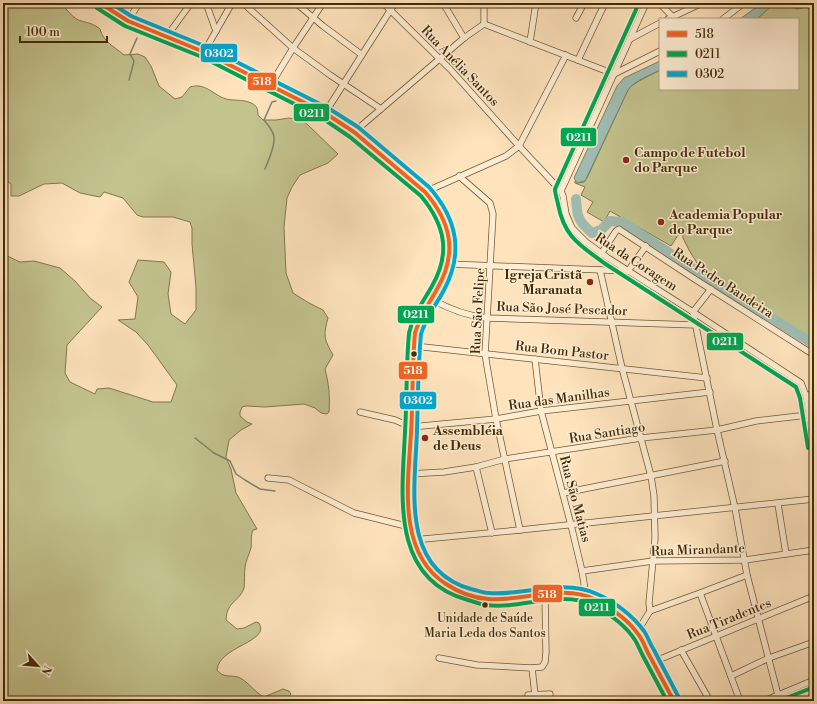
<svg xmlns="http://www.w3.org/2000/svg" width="817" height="704" viewBox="0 0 817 704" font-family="'Libre Bodoni',serif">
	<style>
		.green { fill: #c3c38e; stroke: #82784b }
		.water { fill: #a0beb5; stroke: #7a8470 }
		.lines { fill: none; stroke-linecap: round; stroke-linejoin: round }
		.stream { stroke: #7a8470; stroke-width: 1.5 }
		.river { stroke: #a0beb5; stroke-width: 10 }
		.minor-casing { stroke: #715a35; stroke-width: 7 }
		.secondary-casing { stroke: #422c08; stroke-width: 8 }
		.minor { stroke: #feedd3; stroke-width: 5.5 }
		.secondary { stroke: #feedd3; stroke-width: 7 }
		.bus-1-casing { stroke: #feedd3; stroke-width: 7 }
		.bus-2-casing { stroke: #feedd3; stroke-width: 7 }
		.bus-3-casing { stroke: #feedd3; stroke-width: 7 }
		.bus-1 { stroke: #f26522; stroke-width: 4 }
		.bus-2 { stroke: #00a651; stroke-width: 4 }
		.bus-3 { stroke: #00a9ce; stroke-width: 4 }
		.poi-dot { fill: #8f2418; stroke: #feedd3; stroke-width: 1.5 }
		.bus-dot { fill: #422c08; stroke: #feedd3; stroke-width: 1.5 }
		.labels { text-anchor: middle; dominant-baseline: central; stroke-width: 3; stroke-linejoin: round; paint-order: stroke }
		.bus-label { font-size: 12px; fill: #422c08; stroke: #feedd3 }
		.street-label { font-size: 13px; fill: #422c08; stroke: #feedd3 }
		.poi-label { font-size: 13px; font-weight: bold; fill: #422c08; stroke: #feedd3; text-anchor: start }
		.line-badge { stroke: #feedd3; stroke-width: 1.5 }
		.badge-label { font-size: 11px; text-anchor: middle; font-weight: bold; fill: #fff }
	</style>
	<rect width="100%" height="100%" fill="#fee3bc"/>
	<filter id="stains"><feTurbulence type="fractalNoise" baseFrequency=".005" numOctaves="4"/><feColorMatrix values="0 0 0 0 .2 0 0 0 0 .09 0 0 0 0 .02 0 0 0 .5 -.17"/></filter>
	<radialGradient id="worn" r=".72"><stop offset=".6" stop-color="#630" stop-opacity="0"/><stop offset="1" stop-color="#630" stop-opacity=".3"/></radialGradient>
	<g class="green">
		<path d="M3 3H62C66 10 74 19 81 21 89 23 94 24 100 29 103 42 115 47 124 55L138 54 145 57 151 66 159 86 175 99 182 97 190 87C205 82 213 95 226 99 234 101 243 99 251 103 257 105 258 110 258 115L263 120H276L289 118 301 120 307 124 338 154 328 163 300 175 292 187 287 198 284 227 286 273 293 293 309 303 323 310 328 318C323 336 324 339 333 355L325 369C329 384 330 397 329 412L327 414 321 413 315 408 304 404 265 407 246 406 242 407 240 412V416L247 422 252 424 241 430 229 440 226 457 231 469 236 493 257 529 253 530C250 537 252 542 251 548 249 555 246 560 245 567 244 574 245 581 244 588 240 601 226 602 226 620L237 629 244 628 256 622 259 623C271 642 219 646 217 670 223 678 230 675 238 677 248 681 254 692 264 697L283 689 289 691 291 694 288 698 285 700 280 699 277 701H3V254L20 262 34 261 60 268 75 281 90 298 102 307 67 345 65 373 70 382 95 394 97 389 109 388 153 402H171L177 385 148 345 136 332 118 320 135 319 138 297 129 282 138 260 164 262 171 272 168 294 171 314 185 324 196 310V287L192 244V228L190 222 173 217H143L137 215 123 198 104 192 100 197 80 193 62 183 44 184 19 196H11V184L3 178Z"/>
		<polygon points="779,4 788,5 797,9 814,4 814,349 729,296 708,281 689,250 683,238 682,229 671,246 610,211 604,222 587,212 593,202 581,195 585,187 575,183 575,181 577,183 584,182 587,178 628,90 630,87 639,81 660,70 660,89 798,89 798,19 757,19 770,7"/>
	</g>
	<g class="water">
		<polygon points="762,3 814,3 814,4 797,9 788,5 779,4 770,7 757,19 740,19"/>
		<path d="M660 61V70C650 75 634 81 628 90L585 181 577 183 574 178 617 86 624 78Z"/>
	</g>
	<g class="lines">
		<g class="stream">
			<polyline points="129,80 134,61 130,54 137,38"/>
			<path d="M265 169C268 162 275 144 274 137 273 130 268 125 264 120L272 102 276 101"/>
			<polyline points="195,438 214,453 230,461 236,474 245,480 260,489 275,491"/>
		</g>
		<path class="river" d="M576 199C577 217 578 221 592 233L601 230 610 221 622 222 738 298 814 344"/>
		<defs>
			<g id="minor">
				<polyline points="206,3 216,31"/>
				<polyline points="243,3 293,48 330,75 381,109"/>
				<polyline points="296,3 323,26 362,55"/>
				<polyline points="383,3 450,69 519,146 561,191 563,196 566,214 572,228 586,242 608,258 693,312 801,383 806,396 814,447"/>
				<polyline points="443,3 464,38"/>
				<polyline points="659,3 674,18"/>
				<polyline points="576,18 584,3"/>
				<polyline points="668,19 702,3"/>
				<polyline points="723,19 744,3"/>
				<polyline points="128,21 139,3"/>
				<polyline points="484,24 614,74"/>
				<polyline points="484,24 484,3"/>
				<polyline points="167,36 191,3"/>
				<polyline points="630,39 660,23"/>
				<polyline points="530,42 536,3"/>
				<polyline points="204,52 232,3"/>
				<polyline points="578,60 605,3"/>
				<polyline points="614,74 660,51"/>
				<polyline points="270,86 293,48 323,3"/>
				<polyline points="325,113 395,3"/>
				<polyline points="354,132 464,38 484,24"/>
				<polyline points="459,176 490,203 493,214 485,354 496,419 520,530"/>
				<polyline points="561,191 646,3"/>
				<polyline points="425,192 506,156 519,146 566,55"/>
				<polyline points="601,254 616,231 619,229 620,230 690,276 814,355"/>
				<polyline points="448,264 628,271"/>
				<polyline points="600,270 622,368 651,476 654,496 655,538 649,603 650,611"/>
				<polyline points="628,271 646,246"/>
				<path d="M431 299C449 309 467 316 487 318L696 325"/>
				<polyline points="693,312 717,430 735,508 747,575 778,695"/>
				<polyline points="693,312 711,289"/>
				<polyline points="414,346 707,378"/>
				<polyline points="535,359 541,411 571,525 582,571 586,596"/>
				<polyline points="806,396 814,393"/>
				<polyline points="360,412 395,420 411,427 496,419 541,411 710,392"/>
				<polyline points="476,467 492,533"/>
				<polyline points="409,474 444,472 476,467 505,459 641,438 717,430 756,421 808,415"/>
				<polyline points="268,478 289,480 354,513 410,527"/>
				<polyline points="563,493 725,461"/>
				<polyline points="778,504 786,554"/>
				<polyline points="413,540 520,530 814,499"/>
				<polyline points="582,571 653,561 745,560 814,550"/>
				<polyline points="700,593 740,701"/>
				<polyline points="638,634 642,624 650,611 700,593 747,575"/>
				<polyline points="681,650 710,701"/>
				<polyline points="439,658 477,665 532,668 542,667 545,662 546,653 545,595"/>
				<polyline points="653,662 814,596"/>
				<polyline points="532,668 535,695"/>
				<polyline points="731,676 769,658 814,642"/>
				<polyline points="528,695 550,694"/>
				<polyline points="764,701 814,680"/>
				<polyline points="812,701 813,680"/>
			</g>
			<path id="secondary" d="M100 3 128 21 204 52 325 113 354 132 425 192C450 218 458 251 440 284 436 293 429 301 424 310 420 317 417 325 415 333 412 366 412 399 411 432 407 501 394 586 486 599 521 604 560 584 594 599 608 606 629 622 639 635 643 641 646 649 650 656 658 671 666 686 674 701"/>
		</defs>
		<use href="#minor" class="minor-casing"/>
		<use href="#secondary" class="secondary-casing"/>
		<use href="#minor" class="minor"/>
		<use href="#secondary" class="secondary"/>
		<defs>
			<path id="bus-1" d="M100 3 128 21 204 52 325 113 354 132 425 192C451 222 458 253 437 289 429 304 420 316 415 333 412 366 413 400 411 433 408 483 397 553 446 584 458 592 474 598 488 599 523 602 563 583 596 600 611 608 628 620 638 634 643 640 645 647 648 653 657 669 665 685 674 701"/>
			<g id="bus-2">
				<path d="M639 3 555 189C555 194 557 199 558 204 564 237 580 245 604 263L796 387 800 398 808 448"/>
				<path d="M97 8 125 26 202 57 322 118 350 137 421 196C445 225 451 253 432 286 423 302 413 315 409 333 406 366 407 399 405 432 402 495 390 579 468 600 474 602 480 604 486 605 521 610 560 589 593 605 608 613 626 626 635 640 638 645 640 650 643 656 651 671 659 686 667 701"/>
				<polyline points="779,701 814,687"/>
			</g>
			<path id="bus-3" d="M111 3 131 16 207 47 328 108 358 127 429 187C457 219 464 252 444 290 436 305 426 317 421 334 418 366 418 399 417 431 415 488 400 569 471 589 477 590 483 593 489 593 525 596 562 578 597 594 614 601 633 616 644 631 648 637 650 644 654 650 662 666 671 682 679 698"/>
		</defs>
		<use href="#bus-1" class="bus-1-casing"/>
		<use href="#bus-2" class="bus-2-casing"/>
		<use href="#bus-3" class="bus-3-casing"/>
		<use href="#bus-1" class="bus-1"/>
		<use href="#bus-2" class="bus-2"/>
		<use href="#bus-3" class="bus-3"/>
	</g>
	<g class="poi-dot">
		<circle cx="626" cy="160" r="4"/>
		<circle cx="661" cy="222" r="4"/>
		<circle cx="590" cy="282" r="4"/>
		<circle cx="425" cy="438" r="4"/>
	</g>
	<g class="bus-dot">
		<circle cx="414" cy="354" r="3.5"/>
		<circle cx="485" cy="605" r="3.5"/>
	</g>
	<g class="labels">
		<g class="bus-label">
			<text x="485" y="618">Unidade de Saúde<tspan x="485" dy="15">Maria Leda dos Santos</tspan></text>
		</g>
		<g class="street-label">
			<text transform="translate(460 66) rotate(46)">Rua Anélia Santos</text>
			<text transform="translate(636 262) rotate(33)">Rua da Coragem</text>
			<text transform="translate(723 283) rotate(33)">Rua Pedro Bandeira</text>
			<text transform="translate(562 309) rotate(2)">Rua São José Pescador</text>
			<text transform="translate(478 311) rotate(-87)">Rua São Felipe</text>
			<text transform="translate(562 351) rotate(6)">Rua Bom Pastor</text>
			<text transform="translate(559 399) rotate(-8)">Rua das Manilhas</text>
			<text transform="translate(607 433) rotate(-9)">Rua Santiago</text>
			<text transform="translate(575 499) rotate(75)">Rua São Matias</text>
			<text transform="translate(698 550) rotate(-2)">Rua Mirandante</text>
			<text transform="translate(729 619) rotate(-22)">Rua Tiradentes</text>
		</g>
		<g class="poi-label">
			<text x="634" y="153">Campo de Futebol<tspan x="634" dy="15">do Parque</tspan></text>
			<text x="669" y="215">Academia Popular<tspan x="669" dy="15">do Parque</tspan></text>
			<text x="582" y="275" text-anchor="end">Igreja Cristã<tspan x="582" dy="15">Maranata</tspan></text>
			<text x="433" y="431">Assembléia<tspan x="433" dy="15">de Deus</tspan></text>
		</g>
	</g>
	<g class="line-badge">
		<rect x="200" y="43" width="38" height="20" rx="4" fill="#00a9ce"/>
		<rect x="247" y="72" width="30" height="19" rx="4" fill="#f26522"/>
		<rect x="293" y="103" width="37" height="19" rx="4" fill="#00a651"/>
		<rect x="560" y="127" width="37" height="20" rx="4" fill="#00a651"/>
		<rect x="397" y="305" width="38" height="19" rx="4" fill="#00a651"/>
		<rect x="706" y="332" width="38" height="19" rx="4" fill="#00a651"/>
		<rect x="398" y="361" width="30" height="19" rx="4" fill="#f26522"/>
		<rect x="399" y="391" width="38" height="19" rx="4" fill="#00a9ce"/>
		<rect x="532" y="584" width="31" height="19" rx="4" fill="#f26522"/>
		<rect x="578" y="598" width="38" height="19" rx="4" fill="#00a651"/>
	</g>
	<g class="badge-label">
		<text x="219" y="57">0302</text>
		<text x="262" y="85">518</text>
		<text x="312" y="117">0211</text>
		<text x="579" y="141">0211</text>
		<text x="416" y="318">0211</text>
		<text x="725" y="345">0211</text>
		<text x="413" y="374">518</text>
		<text x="418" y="404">0302</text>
		<text x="547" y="598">518</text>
		<text x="597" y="611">0211</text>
	</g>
	<rect width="817" height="704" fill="none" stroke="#fee3bc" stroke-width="16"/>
	<rect x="4" y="4" width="809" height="696" fill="none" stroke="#422c08" stroke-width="2"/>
	<rect x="8" y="8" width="801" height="688" fill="none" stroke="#422c08"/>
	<rect x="659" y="18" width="140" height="72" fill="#feedd3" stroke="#b3a082"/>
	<rect x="667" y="31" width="20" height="6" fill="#f26522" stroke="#b3a082"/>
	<text x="695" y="38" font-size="12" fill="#422c08">518</text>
	<rect x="667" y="51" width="20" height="6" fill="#00a651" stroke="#b3a082"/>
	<text x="695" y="58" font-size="12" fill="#422c08">0211</text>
	<rect x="667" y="71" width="20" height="6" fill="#00a9ce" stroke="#b3a082"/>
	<text x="695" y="78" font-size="12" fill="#422c08">0302</text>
	<g transform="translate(38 666) rotate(117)" stroke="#feedd3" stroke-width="3" paint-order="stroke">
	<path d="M0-3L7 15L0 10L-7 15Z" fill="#422c08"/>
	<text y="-6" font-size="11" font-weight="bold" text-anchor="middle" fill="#422c08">N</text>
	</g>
	<path d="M20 36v6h87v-6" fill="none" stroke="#422c08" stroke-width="2"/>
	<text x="26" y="36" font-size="12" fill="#422c08" stroke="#feedd3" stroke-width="3" paint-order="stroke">100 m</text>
	<rect width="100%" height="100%" filter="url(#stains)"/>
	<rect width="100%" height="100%" fill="url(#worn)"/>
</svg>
